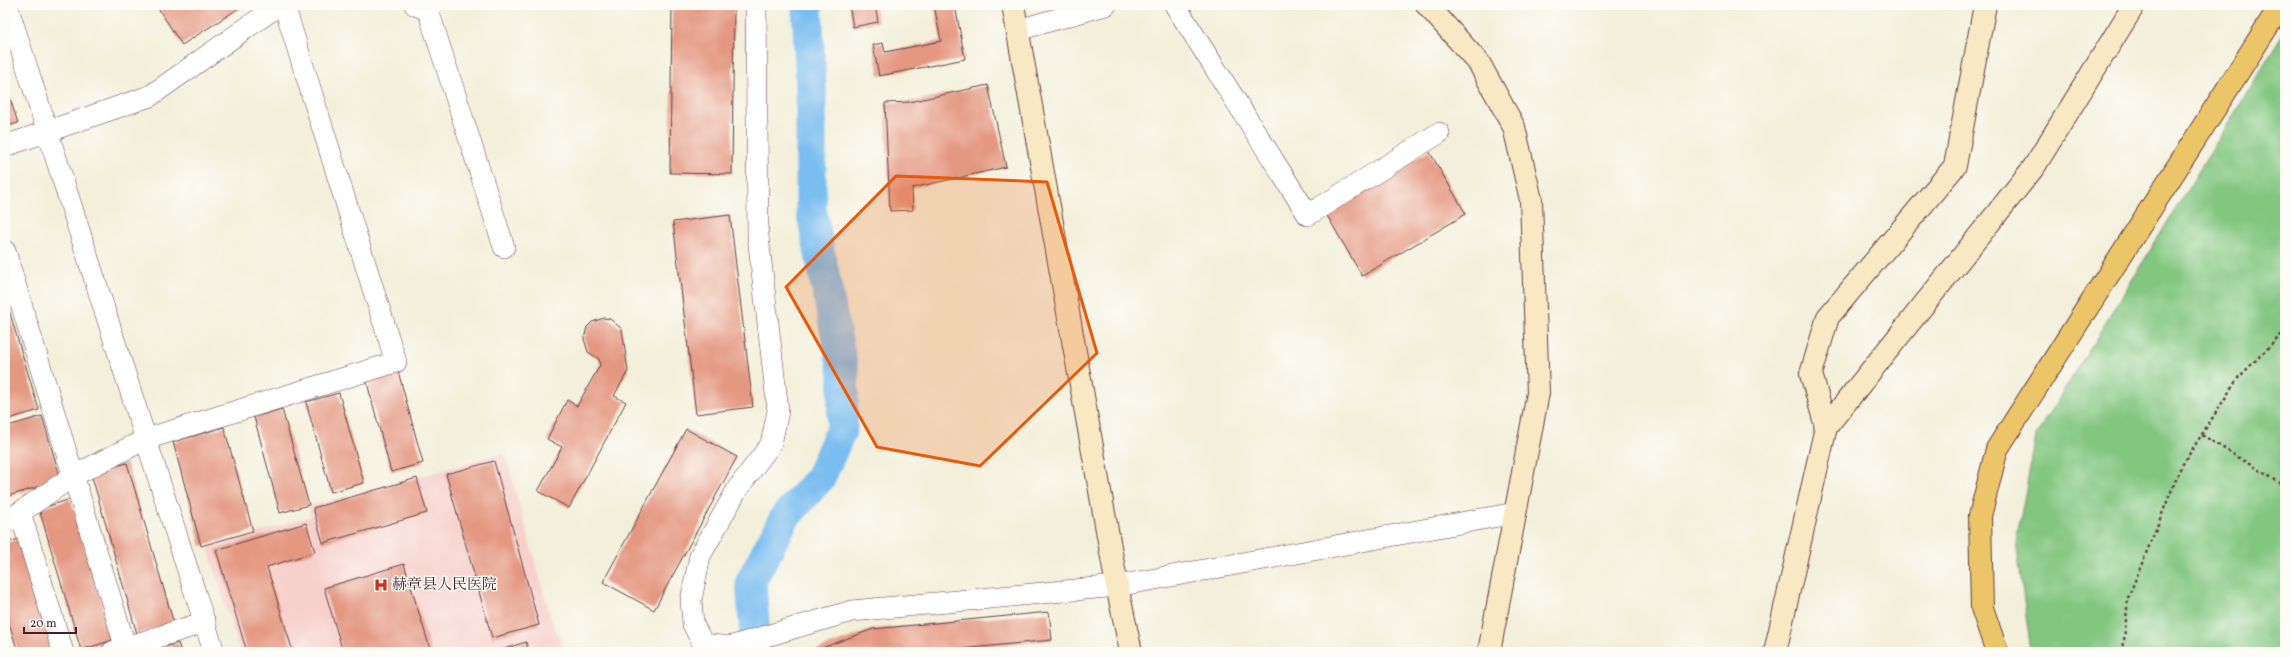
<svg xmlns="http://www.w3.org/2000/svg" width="2290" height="657" viewBox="0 0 2290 657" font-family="Vollkorn,'Noto Serif SC',serif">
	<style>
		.built { fill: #f7d0cc }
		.green { fill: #82c680; stroke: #667256 }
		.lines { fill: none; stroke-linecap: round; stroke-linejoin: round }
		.river { stroke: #7abdf0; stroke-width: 31 }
		.building { fill: #e49781 }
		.street-casing { stroke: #633e45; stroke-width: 22 }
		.secondary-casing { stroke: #633e45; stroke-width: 24 }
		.primary-casing { stroke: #633e45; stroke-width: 24 }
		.path { stroke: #633e45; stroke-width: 2.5; stroke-dasharray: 3 3; stroke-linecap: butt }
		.street { stroke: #fff; stroke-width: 21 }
		.secondary { stroke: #f8e8c3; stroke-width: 22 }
		.primary { stroke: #edc569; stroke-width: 22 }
		.marked { fill: #e8590c; fill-opacity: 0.2; stroke: #e8590c; stroke-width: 3; stroke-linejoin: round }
		.labels { text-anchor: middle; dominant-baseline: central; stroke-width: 3; stroke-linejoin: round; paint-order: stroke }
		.poi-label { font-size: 15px; fill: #4a1f2b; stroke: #fdfcf7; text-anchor: start }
	</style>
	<rect width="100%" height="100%" fill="#fdfcf7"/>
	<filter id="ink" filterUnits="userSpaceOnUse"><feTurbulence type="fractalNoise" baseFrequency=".025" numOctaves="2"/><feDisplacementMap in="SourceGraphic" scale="8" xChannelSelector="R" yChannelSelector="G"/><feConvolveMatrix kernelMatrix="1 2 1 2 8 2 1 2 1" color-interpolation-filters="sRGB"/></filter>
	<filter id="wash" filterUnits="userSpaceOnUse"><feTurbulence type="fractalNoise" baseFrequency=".012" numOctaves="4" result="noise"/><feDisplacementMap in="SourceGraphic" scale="16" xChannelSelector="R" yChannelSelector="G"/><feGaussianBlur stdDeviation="0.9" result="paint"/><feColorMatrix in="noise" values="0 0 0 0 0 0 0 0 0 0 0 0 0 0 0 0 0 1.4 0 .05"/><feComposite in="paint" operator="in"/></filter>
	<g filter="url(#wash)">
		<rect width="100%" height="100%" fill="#f3efda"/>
		<polygon class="built" points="505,453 552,622 566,652 240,652 208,548 311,516 308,507"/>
		<polygon class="green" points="2285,31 2285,652 2031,652 2016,542 2036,436"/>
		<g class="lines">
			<polyline class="river" points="756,652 751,581 785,517 820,478 842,428 844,374 811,209 811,86 807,5"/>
		</g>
		<g id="blocks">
			<g class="building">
				<polygon points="156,5 244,5 182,45"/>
				<polygon points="672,5 734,5 732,174 670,173"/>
				<polygon points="849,5 875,5 878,22 853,27"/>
				<polygon points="934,5 955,5 965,59 879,76 873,45 883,43 885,52 941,41"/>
				<polygon points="5,83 18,123 5,127"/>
				<polygon points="988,85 1006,167 912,188 913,210 890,211 885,103 909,102"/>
				<polygon points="1429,151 1466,214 1362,276 1325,212"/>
				<polygon points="730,215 753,407 696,414 673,222"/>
				<polygon points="5,297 39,410 9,419 5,405"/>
				<polygon points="604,318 610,319 622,329 628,371 614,396 626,402 569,508 538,491 562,447 547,439 567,400 577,406 600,365 599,359 588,352 584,339 587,327 592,322"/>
				<polygon points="398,371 423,463 391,472 366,379"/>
				<polygon points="339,393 364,483 331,492 306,402"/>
				<polygon points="282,409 309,505 280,513 254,417"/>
				<polygon points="42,416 61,480 5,497 5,427"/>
				<polygon points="224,427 253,531 201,546 173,442"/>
				<polygon points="686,429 737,457 654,610 603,582"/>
				<polygon points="494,461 539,625 492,638 446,474"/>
				<polygon points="127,463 174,624 137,634 91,473"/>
				<polygon points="417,478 427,513 323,543 313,508"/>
				<polygon points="71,499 113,640 81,650 39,509"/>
				<polygon points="306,523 315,552 267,567 293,652 247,652 216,550"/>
				<polygon points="19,539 53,652 18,652 5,610 5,543"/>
				<polygon points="404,564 431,652 343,652 324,588"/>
				<polygon points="1049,612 1052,640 930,652 811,652 873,629"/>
				<polygon points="526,642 529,652 494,652"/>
				<polygon points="178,643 181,652 149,652"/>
			</g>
		</g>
	</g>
	<g filter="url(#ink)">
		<use href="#blocks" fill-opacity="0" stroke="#633e45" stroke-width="1"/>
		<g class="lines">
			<defs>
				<g id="street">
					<polyline points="7,5 214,652"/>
					<polyline points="415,5 428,10 504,247"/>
					<polyline points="756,5 758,236 778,411 771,444 738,488 700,556 691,600 693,624 703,644 729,647 852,611 1117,586 1515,513"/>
					<polyline points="1175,5 1308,215 1439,133"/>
					<polyline points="1018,30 1106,5"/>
					<polyline points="5,146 150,96 279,5"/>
					<polyline points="5,251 127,652"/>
					<polyline points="20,512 63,652"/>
					<polyline points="5,523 73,476 146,439 396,362 284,5"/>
					<polyline points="112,652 205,622"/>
				</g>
				<g id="secondary">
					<polyline points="1013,5 1117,586 1131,652"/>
					<polyline points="1427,5 1479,63 1514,127 1531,200 1538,393 1489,652"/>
					<polyline points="1826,427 1811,374 1828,317 1955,166 1985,5"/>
					<polyline points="1775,652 1826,427 2034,167 2134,5"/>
				</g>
				<polyline id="primary" points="1997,652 1982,608 1980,516 1997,449 2281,5"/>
			</defs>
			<use href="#street" class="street-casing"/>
			<use href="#secondary" class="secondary-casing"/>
			<use href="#primary" class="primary-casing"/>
			<g class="path">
				<polyline points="2202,435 2285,486"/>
				<polyline points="2123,652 2128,598 2181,467 2238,378 2285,331"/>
			</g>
			<use href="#street" class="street"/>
			<use href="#secondary" class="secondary"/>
			<use href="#primary" class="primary"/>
		</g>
	</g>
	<path class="marked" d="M896 176 1047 182 1097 353 980 466 877 447 786 287Z"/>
	<defs>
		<symbol id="hospital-bare" viewBox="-9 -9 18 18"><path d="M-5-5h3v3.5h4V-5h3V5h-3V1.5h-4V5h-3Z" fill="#c8321e" stroke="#fdfcf7" stroke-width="2.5" paint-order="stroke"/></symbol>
	</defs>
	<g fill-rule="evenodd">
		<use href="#hospital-bare" x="371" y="575" width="20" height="20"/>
	</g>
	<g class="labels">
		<g class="poi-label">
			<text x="392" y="585">赫章县人民医院</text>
		</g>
	</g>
	<rect width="2290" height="657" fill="none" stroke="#fdfcf7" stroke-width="20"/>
	<path d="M24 627v6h52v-6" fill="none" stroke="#4a1f2b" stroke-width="2"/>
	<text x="30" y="627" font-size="12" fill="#4a1f2b" stroke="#fdfcf7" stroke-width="3" paint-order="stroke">20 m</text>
</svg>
